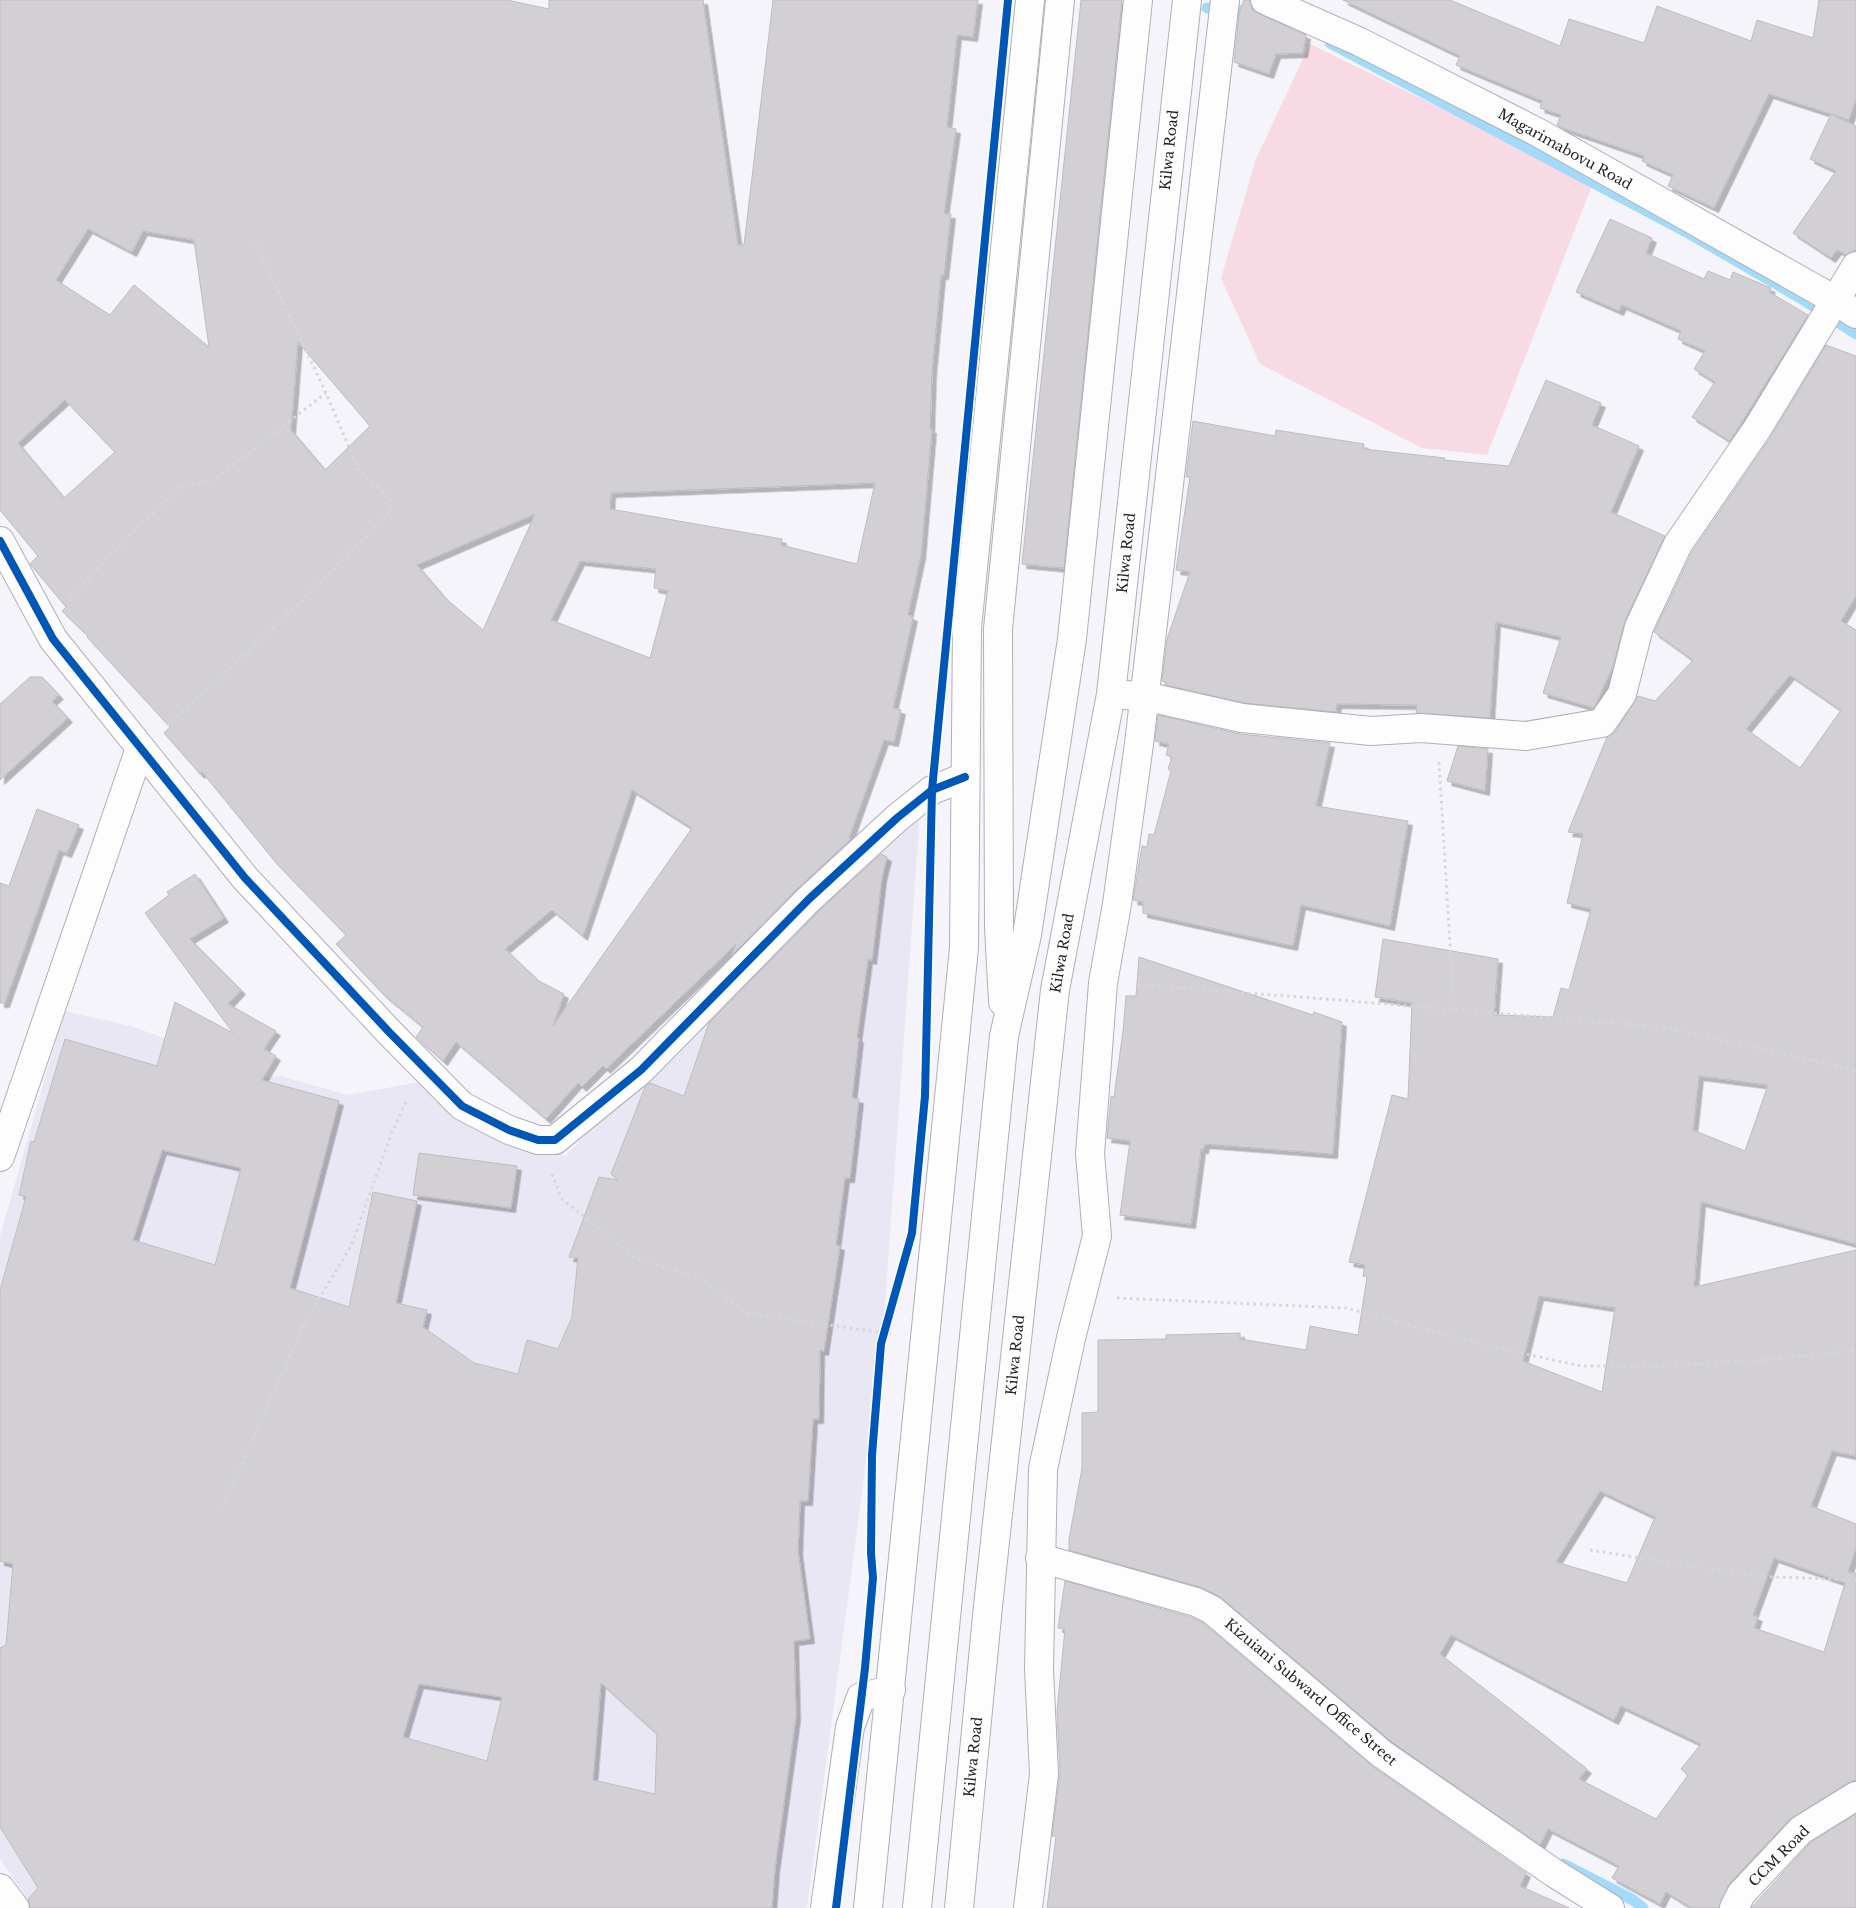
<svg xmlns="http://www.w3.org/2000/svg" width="1856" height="1908" viewBox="0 0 1856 1908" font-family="'Libre Baskerville',serif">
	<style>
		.built { fill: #eae7f4 }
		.green { fill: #f7dae3 }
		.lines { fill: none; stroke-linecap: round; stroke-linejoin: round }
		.stream { stroke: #a1dbf9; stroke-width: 11 }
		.building { fill: #d3d0d5; stroke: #bfbcc0; fill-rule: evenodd; filter: url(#shadow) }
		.minor-casing { stroke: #b0afb4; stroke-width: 30 }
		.highway-casing { stroke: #b0afb4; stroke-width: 30 }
		.path { stroke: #d6d6d8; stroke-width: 3; stroke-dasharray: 2.5 4; stroke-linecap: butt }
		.minor { stroke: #fefdfe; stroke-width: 28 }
		.highway { stroke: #fefdfe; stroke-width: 28 }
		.cycleway-casing { stroke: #fff; stroke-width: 11 }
		.cycleway { stroke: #0057b8; stroke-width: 8 }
		.labels { text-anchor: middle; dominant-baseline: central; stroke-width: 4; stroke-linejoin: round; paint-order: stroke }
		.street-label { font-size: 14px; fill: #232226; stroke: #fff }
	</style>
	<defs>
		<filter id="shadow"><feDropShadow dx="4.5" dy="4.5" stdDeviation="0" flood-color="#0004"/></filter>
	</defs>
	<rect width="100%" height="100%" fill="#f5f4fa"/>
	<polygon class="built" points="922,785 883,1334 807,1908 34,1908 0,1859 0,1236 64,1011 131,1026 188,1047 253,1080 281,1076 347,1095 431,1080 566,1156 812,883"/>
	<polygon class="green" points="1310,44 1593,183 1487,455 1422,448 1260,364 1221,278 1256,159"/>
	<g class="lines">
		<g class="stream">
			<polyline points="1207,8 1257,12 1286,23"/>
			<polyline points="1330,43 1690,234 1802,299 1856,334"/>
			<polyline points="1370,1727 1417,1763"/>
			<polyline points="1488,1811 1520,1834"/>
			<polyline points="1563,1864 1633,1900 1643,1908"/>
		</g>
	</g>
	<g class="building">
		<path d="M0 0H507L549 9V0H703L738 245H744L773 0H978L973 37 957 35 947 127 956 129 944 214H951L944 275H941L932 371 930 429H932L921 555 908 615 913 617 893 708 901 710 894 742 884 740 849 838 851 839 798 888 732 955 736 944 606 1069 603 1066 582 1087 578 1083 546 1119 456 1042 443 1061 416 1037 423 1027 384 995 336 944 346 935 277 864 202 772 200 774 164 733 170 727 87 637 88 636 62 611 66 607 30 564 38 556 0 510ZM88 229 132 252 143 231 194 240 209 347 134 285 110 315 56 280ZM298 342 370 426 325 470 291 430ZM65 400 115 452 64 498 18 443ZM875 483 857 564 781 545 782 539 610 509 611 493ZM535 514 483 630 445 598 417 565ZM580 561 656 569 654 588 668 591 650 658 551 620ZM632 790 692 828 553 1026 564 994 539 981 505 949 552 910 583 936Z"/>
		<polygon points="1081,0 1122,0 1064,568 1022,564"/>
		<polygon points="1244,0 1250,0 1252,9 1259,14 1306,35 1303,53 1276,54 1269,74 1234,62 1239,14"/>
		<polygon points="1343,0 1450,0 1560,46 1569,19 1644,43 1657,6 1751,41 1757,20 1813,38 1819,0 1856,0 1856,99 1849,120 1769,94 1714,208 1668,186 1673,175 1642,161 1644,156 1560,127 1557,125 1561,115 1540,108 1542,101 1456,65 1460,56"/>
		<polygon points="1831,114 1856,126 1856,250 1846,255 1837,250 1831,258 1793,233 1836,171 1810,159"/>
		<polygon points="1610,219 1652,238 1646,253 1704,279 1708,271 1730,280 1733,272 1771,288 1769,292 1808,315 1730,441 1692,417 1715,382 1694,369 1705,351 1678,339 1681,331 1622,305 1619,311 1576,292"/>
		<path d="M1826 345 1856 356V596L1841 621 1856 630V1244L1701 1202 1694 1287 1856 1250V1456L1832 1451 1811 1506 1856 1524V1548L1848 1572 1856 1573V1780L1848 1783 1790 1819 1729 1884 1719 1908H1692L1666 1892 1660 1904 1612 1878 1619 1866 1548 1829 1540 1845 1392 1742 1219 1596 1200 1587 1069 1550V1539L1082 1468V1413L1098 1412V1340L1166 1339V1335L1240 1333V1339L1306 1350 1310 1326 1358 1335 1367 1277 1363 1276 1365 1265 1349 1262 1392 1095 1408 1099 1412 1003 1375 997 1383 939 1498 959 1494 1015 1553 1017 1561 988 1569 990 1591 909 1567 903 1583 834 1568 832 1607 737 1615 732 1638 696 1655 701 1693 660 1654 632 1692 552 1770 438ZM1790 675 1841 710 1800 768 1746 729ZM1699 1076 1768 1085 1745 1151 1693 1130ZM1539 1296 1615 1308 1602 1392 1523 1361ZM1600 1491 1655 1517 1627 1583 1556 1562ZM1774 1558 1845 1583 1824 1652 1754 1628 1758 1617 1753 1615ZM1451 1635 1614 1720 1621 1706 1701 1744 1681 1769 1688 1775 1656 1819 1579 1779 1587 1769 1440 1654Z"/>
		<polygon points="1546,380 1601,403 1592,425 1639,446 1611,512 1665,536 1625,621 1613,666 1594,708 1543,693 1561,637 1496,622 1490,718 1416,713 1417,705 1337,704 1336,712 1244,703 1165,685 1165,682 1162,681 1167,639 1190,572 1176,570 1190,477 1186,477 1193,421 1275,436 1276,430 1364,444 1363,449 1445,458 1444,460 1509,466"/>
		<polygon points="30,677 42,677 59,695 52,701 68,718 0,780 0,704"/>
		<polygon points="1158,715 1240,734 1330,743 1316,806 1408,821 1390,926 1301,905 1293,946 1143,913 1143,902 1133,900 1142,846 1147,847 1149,834 1154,835 1171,771 1168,769 1172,757 1166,755 1169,744 1155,741"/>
		<polygon points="1458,746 1488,749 1485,791 1447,781"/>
		<polygon points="37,809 79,825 67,853 59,850 5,1003 0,1003 0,883 9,886"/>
		<path d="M881 854 887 857 882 877 872 960 868 959 857 1038H859L852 1098 859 1099 850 1178H845L836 1245 840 1246 824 1351 820 1350 819 1419H813L808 1501H800L798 1551 810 1639 794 1641 796 1716 775 1868 772 1908H30L28 1899 38 1888 0 1827V1648L6 1645 13 1564 0 1561V1290L26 1197 19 1195 31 1141 34 1142 65 1039 157 1066 175 1002 233 1033 145 913 169 895 167 892 195 874 224 918 190 939 241 990 228 1004 276 1031 264 1049 276 1056 262 1080 339 1101 290 1288 349 1307 373 1192 417 1201 396 1303 427 1310 423 1327 474 1363 518 1374 527 1340 558 1349 572 1317 578 1258 569 1257 599 1177 618 1180 611 1174 645 1087 650 1083 684 1096 709 1023 820 910ZM162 1150 241 1168 215 1265 133 1240ZM601 1683 657 1734 655 1794 593 1780ZM419 1684 502 1697 487 1761 403 1737Z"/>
		<polygon points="1139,957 1313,1015 1314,1012 1342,1022 1333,1154 1205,1144 1204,1149 1201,1149 1191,1224 1120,1215 1130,1141 1107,1138 1111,1096 1114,1097 1123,1031 1126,996 1136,996"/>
		<polygon points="419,1153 517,1166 511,1208 413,1195"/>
		<polygon points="1065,1581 1190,1617 1203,1623 1372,1766 1526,1873 1520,1886 1569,1908 1047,1908 1056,1836 1052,1836 1060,1773 1057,1711 1065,1629 1058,1628"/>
		<polygon points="1856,1814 1856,1908 1751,1908 1811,1842"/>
	</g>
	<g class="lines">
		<defs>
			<g id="minor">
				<polyline points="1265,0 1360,42 1539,133 1835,300 1856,314"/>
				<polyline points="0,541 53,639 245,878 390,1033 462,1106 509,1130 538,1140 555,1140 641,1070 809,899 897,818 932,790 965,777"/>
				<polyline points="1125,695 1144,696 1242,718 1371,731 1421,728 1526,736 1602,723 1622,694 1639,627 1678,544 1757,429 1856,266"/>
				<polyline points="1003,1002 999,928 998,629 1060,0"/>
				<polyline points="0,1157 140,748"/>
				<polyline points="1040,1558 1196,1602 1212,1610 1382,1754 1554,1873 1610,1908"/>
				<polyline points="0,1888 15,1908"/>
				<polyline points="825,1908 850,1727 861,1697 891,1690"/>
				<polyline points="917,1908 1004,1036 1027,935 1072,639 1138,0"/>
				<polyline points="1028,1908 1044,1774 1039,1669 1043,1469 1071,1338 1097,1236 1090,1154 1103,983 1117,904 1139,744 1225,0"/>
				<polyline points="1734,1908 1741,1894 1801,1830 1856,1796"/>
			</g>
			<g id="highway">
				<polyline points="868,1908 964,948 967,628 1030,0"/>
				<polyline points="959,1908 988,1606 1055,990 1111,694 1187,0"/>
			</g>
		</defs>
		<use href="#minor" class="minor-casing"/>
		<use href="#highway" class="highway-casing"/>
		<g class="path">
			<polyline points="70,598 131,534 183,485 212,481 326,393"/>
			<path d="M167 725C245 657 318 586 390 511L392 504 389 497 359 471 326 393 255 243"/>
			<polyline points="1439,762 1454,1009"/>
			<polyline points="1138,985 1326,999 1662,1027 1856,1070"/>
			<polyline points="552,1174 562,1199 636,1258 704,1280 747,1313 891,1334"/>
			<polyline points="1117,1298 1346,1308 1493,1347 1581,1366 1652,1366 1765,1360 1856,1350"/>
			<polyline points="223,1506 305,1322 351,1246 392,1132 407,1100"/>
			<polyline points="1590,1550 1753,1576 1856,1580"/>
		</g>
		<use href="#minor" class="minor"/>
		<use href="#highway" class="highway"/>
		<defs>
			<g id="cycleway">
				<polyline points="0,541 53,639 245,878 390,1033 462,1106 509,1130 538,1140 555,1140 641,1070 809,899 897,818 932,790 965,777"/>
				<polyline points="836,1908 865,1668 873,1578 871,1553 872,1455 881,1344 912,1233 925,1096 932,790 1008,0"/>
			</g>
		</defs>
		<use href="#cycleway" class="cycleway-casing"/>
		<use href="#cycleway" class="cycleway"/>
	</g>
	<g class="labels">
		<g class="street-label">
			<text transform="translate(1565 149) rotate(29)">Magarimabovu Road</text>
			<text transform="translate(1169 150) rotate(-84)">Kilwa Road</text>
			<text transform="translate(1126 553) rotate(-84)">Kilwa Road</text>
			<text transform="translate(1062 953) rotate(-80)">Kilwa Road</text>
			<text transform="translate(1015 1355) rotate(-84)">Kilwa Road</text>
			<text transform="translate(1311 1692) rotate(40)">Kizuiani Subward Office Street</text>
			<text transform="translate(973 1757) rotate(-84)">Kilwa Road</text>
			<text transform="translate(1779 1856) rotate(-45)">CCM Road</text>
		</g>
	</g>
</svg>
